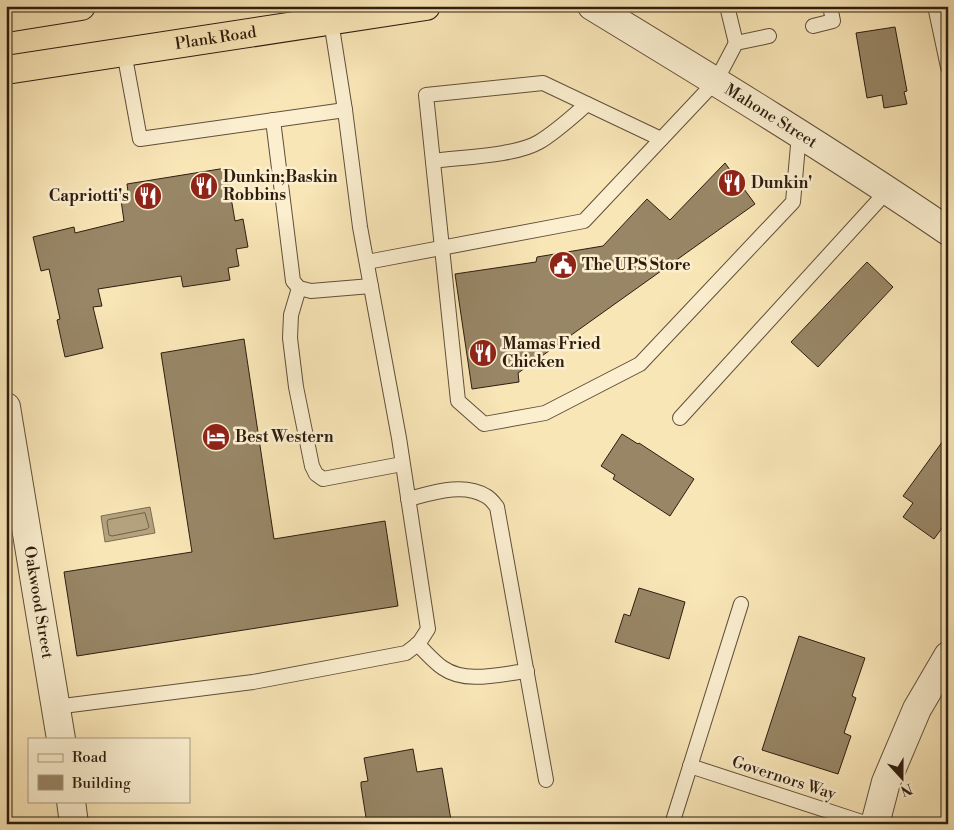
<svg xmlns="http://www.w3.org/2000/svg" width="954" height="830" viewBox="0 0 954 830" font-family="'Libre Bodoni',serif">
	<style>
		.water { fill: #b4a27e; stroke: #7e6d52 }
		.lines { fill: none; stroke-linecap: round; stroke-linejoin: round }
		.shore { stroke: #716046; stroke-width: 1 }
		.building { fill: #988666; stroke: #2e1d0f }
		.service-casing { stroke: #614f39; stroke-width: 16 }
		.minor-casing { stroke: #614f39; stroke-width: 30 }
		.trunk-casing { stroke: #2e1d0f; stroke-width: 30 }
		.service { stroke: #fbefd0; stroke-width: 14 }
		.minor { stroke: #fbefd0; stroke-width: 28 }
		.trunk { stroke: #f9e6b7; stroke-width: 28 }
		.labels { text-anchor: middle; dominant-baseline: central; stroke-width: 5; stroke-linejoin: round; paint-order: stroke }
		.street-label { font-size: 16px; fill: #2e1d0f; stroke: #fbefd0 }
		.poi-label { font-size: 16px; font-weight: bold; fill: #2e1d0f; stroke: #fbefd0; text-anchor: start }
	</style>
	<rect width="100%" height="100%" fill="#f9e6b7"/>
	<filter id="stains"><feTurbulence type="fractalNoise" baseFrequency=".004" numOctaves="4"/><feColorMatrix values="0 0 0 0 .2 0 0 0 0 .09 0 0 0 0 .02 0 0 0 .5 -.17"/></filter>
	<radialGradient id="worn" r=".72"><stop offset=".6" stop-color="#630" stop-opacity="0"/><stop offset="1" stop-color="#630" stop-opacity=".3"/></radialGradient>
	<polygon class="water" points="150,507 155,533 105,542 101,516"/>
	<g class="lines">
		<polygon class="shore" points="145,513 149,527 147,529 112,536 109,535 107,522 108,520"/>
	</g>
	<g class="building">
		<polygon points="895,27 907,91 904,92 907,104 884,108 882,95 867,98 856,33"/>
		<polygon points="725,163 755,204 518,373 519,382 472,389 455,274 536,262 537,257 603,246 647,199 670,220"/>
		<polygon points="226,168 235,221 243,219 248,247 236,249 239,266 228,268 230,280 183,287 181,276 98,289 102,306 93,307 103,348 65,357 57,320 60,319 49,269 41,271 33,237 74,227 75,233 124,221 120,193 128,192 127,184"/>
		<polygon points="867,262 893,287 818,367 791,342"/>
		<polygon points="244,339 274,539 385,521 398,606 77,656 64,572 192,552 161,353"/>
		<polygon points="622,434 638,444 639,443 694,479 670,516 613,479 615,475 601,466"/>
		<polygon points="948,434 948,520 934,539 903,517 913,503 903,496"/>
		<polygon points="639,588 685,602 669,659 615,642 624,614 630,616"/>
		<polygon points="799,636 865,658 852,696 856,698 844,733 851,736 838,774 762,750"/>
		<polygon points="413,749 417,772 442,768 451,820 432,824 367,824 361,786 361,782 368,781 364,758"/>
	</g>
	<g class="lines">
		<defs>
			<g id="service">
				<polyline points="727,6 736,43"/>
				<polyline points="935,6 948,67"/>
				<polyline points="813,26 833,21 830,6"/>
				<polyline points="124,52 140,139 345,110"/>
				<polyline points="273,120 293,281 299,288 311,291 371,286"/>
				<polyline points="661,139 543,83 426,95 458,401 484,424 545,413 640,364 793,202 799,134"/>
				<path d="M433 161C462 157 515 156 539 142 556 132 572 117 587 104"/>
				<polyline points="367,262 584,221 716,81 736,43 769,36"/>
				<polyline points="299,288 291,315 290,338 296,387 312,466 316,474 323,479 402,464"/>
				<polyline points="680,418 888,190"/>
				<path d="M408 499C432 493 463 482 486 496 490 498 494 503 497 507L546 780"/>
				<path d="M417 644C426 652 434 662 443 668 466 684 500 674 527 671"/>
				<polyline points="55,707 253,682 406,653 419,643 428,629 399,438 360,227 345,110 331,21"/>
				<polyline points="690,766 868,824"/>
				<polyline points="672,824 741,604"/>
			</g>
			<g id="minor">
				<path id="s1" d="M592 6C712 79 832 152 948 231"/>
				<path id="s2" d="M6 407 61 739"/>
				<polyline points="71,801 74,824"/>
				<polyline points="875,824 886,782 917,709 948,656"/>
			</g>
			<g id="trunk">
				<polyline points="6,18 81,6"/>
				<path id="s3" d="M6 70 426 6"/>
			</g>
		</defs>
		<use href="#service" class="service-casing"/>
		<use href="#minor" class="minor-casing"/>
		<use href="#trunk" class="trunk-casing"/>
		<use href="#service" class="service"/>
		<use href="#minor" class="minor"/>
		<use href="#trunk" class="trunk"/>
	</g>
	<defs>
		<symbol id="restaurant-disc" viewBox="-11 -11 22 22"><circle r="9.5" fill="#8f2418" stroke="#fbefd0"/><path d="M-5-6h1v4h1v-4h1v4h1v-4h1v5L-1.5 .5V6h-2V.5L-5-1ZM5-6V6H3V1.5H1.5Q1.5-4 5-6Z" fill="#fff"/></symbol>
		<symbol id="civic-disc" viewBox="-11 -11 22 22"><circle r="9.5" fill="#8f2418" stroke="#fbefd0"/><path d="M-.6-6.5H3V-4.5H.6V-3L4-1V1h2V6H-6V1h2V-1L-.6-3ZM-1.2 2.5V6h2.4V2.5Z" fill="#fff"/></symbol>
		<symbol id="hotel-disc" viewBox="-11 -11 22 22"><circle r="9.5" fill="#8f2418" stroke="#fbefd0"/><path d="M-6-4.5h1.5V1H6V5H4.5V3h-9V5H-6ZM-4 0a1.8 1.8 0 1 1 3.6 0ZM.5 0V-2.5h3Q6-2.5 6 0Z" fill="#fff"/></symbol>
	</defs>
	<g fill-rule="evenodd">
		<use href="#restaurant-disc" x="716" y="167" width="32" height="32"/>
		<use href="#restaurant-disc" x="188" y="170" width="32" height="32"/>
		<use href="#restaurant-disc" x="132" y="180" width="32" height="32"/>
		<use href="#civic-disc" x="547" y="249" width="32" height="32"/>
		<use href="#restaurant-disc" x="467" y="337" width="32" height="32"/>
		<use href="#hotel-disc" x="200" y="421" width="32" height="32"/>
	</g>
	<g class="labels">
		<g class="street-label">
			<text stroke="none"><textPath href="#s3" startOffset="212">Plank Road</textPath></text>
			<text stroke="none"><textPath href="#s1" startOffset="210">Mahone Street</textPath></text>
			<text stroke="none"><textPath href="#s2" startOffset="198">Oakwood Street</textPath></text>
			<text transform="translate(784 778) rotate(18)">Governors Way</text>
		</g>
		<g class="poi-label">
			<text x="223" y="177">Dunkin;Baskin<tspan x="223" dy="18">Robbins</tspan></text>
			<text x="751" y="183">Dunkin'</text>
			<text x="129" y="196" text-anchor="end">Capriotti's</text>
			<text x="582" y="265">The UPS Store</text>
			<text x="502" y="344">Mamas Fried<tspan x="502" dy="18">Chicken</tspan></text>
			<text x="235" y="437">Best Western</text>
		</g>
	</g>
	<rect width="954" height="830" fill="none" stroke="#f9e6b7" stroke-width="25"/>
	<rect x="8" y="8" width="939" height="815" fill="none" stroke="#2e1d0f" stroke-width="2.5"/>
	<rect x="12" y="12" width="929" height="805" fill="none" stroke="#2e1d0f"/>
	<rect x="28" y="738" width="162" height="65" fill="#fbefd0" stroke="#a99b83"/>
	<rect x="38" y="754" width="25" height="8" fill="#fbefd0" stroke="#a99b83"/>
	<text x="72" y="762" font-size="15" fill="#2e1d0f">Road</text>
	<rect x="38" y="775" width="25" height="15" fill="#988666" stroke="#a99b83"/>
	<text x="72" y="788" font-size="15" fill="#2e1d0f">Building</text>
	<g transform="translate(902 778) rotate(159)" stroke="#fbefd0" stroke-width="4" paint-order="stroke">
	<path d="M0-4L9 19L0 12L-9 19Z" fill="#2e1d0f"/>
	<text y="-8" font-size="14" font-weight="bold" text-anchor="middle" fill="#2e1d0f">N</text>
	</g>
	<rect width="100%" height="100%" filter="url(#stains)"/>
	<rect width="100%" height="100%" fill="url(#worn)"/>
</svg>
